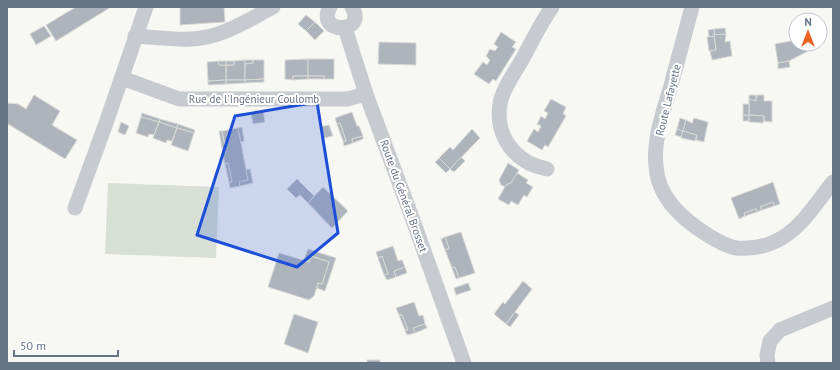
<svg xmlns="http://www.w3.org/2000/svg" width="840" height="370" viewBox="0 0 840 370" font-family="'PT Sans',sans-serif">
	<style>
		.green { fill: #d8dfd5 }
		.building { fill: #aeb4bb; stroke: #d9d9d6 }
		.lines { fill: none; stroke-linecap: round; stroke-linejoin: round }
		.street { stroke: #c7cace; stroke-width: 15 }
		.marked { fill: #1d4ed8; fill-opacity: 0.2; stroke: #1d4ed8; stroke-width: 3; stroke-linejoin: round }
		.labels { text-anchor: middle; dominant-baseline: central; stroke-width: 4; stroke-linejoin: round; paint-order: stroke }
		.street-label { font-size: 11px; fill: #657487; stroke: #fff }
	</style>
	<rect width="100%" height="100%" fill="#f7f7f4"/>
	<polygon class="green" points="108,183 219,187 216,258 105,254"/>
	<g class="building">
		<polygon points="76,7 111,7 56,41 46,25"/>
		<polygon points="180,7 224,7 225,22 180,25"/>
		<polygon points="306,15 315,22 306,31 298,24"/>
		<polygon points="315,22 324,31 315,40 306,31"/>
		<polygon points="44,26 51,36 36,45 30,34"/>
		<polygon points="725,28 726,34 714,35 714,29"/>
		<polygon points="714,29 714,35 726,34 725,42 730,41 732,56 712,60 710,51 716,50 714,36 709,37 708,30"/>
		<polygon points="501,32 516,42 512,47 516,49 496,81 493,79 489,84 474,74 483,62 487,65 490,60 486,56 490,49 495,51 498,47 494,44"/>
		<polygon points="714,36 716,50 709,51 707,37"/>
		<polygon points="796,40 796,44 807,44 810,50 789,61 778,63 775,44"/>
		<polygon points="379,42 416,43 416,65 378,64"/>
		<polygon points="308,59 308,76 293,76 293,80 285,79 285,60"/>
		<polygon points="308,59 334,59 334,79 324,79 324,76 308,76"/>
		<polygon points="245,60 253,60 253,63 245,64"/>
		<polygon points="245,60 245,80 226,80 226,65 234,65 234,61"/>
		<polygon points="253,60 264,60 264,79 245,80 245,64 253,63"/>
		<polygon points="218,61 219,65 226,65 226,80 208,81 207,62"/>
		<polygon points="218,61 226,61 226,65 219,65"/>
		<rect x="226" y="61" width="8" height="4"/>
		<polygon points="789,61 790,67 778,69 778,63"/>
		<polygon points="293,76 308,76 308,79 293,80"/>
		<rect x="308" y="76" width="16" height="3"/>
		<polygon points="264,79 264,82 245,83 245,80"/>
		<polygon points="226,80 245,80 245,83 226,84"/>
		<polygon points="226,80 226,84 208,85 208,81"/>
		<polygon points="34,95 60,111 52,125 77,140 65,159 8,124 7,125 7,103 18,104 26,109"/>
		<polygon points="749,95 756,95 756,101 749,99"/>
		<polygon points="757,95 764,95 764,101 772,101 772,122 764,121 764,116 749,115 749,121 743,121 743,115 749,115 749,99 756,101"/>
		<polygon points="551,99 566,107 563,114 566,116 548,147 545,145 542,150 527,141 534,129 538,132 541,126 537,124 541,116 545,119 548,113 544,111"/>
		<rect x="743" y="104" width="6" height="11"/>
		<polygon points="263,111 265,122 253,124 251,113"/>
		<polygon points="352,112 357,126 359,126 363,136 352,139 353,143 344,146 343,141 346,141 340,123 337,124 335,118"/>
		<polygon points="142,113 160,119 159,122 141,117"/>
		<polygon points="749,115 764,116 763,123 749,122"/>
		<polygon points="141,117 159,122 154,135 149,134 148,137 136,133"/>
		<polygon points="680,118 686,120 683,131 677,129"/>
		<polygon points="694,118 708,122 704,142 696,140 697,135 683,131 682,137 675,135 677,129 683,131 686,120 692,123"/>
		<polygon points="160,119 178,124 177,128 159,122"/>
		<polygon points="121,122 129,126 125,135 118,132"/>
		<polygon points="159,122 177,128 172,141 167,140 166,143 153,138"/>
		<polygon points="340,123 346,141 343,141 337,124"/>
		<polygon points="178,124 195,130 194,133 177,128"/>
		<polygon points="329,125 333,136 324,138 320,127"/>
		<polygon points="242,127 244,141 241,142 238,128"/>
		<polygon points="177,128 194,133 188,151 171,145"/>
		<polygon points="238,128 248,180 239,182 240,186 230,188 229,182 232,182 228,163 225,164 223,153 226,152 222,131"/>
		<polygon points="472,129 480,138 450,169 439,158 450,147 453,150"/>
		<polygon points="219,131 222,131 226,152 223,153"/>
		<polygon points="683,131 697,135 695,141 681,138"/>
		<polygon points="363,136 363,139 353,143 352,139"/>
		<polygon points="461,157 465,161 454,172 450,169"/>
		<polygon points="439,158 450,169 446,173 435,162"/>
		<polygon points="228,163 232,182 229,182 225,164"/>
		<polygon points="508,163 519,170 511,183 506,185 505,187 501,185 499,180"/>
		<polygon points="250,169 253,183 240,186 239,182 248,180 246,170"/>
		<polygon points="517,173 528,180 526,183 533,187 527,197 524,195 518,205 511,201 509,205 498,199 506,185 511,183"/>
		<polygon points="297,179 314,196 308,203 300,195 296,198 287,189"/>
		<polygon points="773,182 780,204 774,206 773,202 760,207 762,210 757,212 756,209 744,213 745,216 739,219 731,198"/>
		<polygon points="323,187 348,211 332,228 308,203"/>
		<polygon points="773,202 774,206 762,210 760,207"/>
		<polygon points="756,209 757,212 745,216 744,213"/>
		<polygon points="461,232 475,273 459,278 455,267 452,268 445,250 449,248 445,237"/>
		<polygon points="445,237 449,248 445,250 441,239"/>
		<polygon points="393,246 398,261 402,260 405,267 394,271 396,277 387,280 384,275 388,274 382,256 378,258 376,252"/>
		<polygon points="308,249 336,258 325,291 317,288 318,283 322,284 329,262 311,256 309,262 304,260"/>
		<polygon points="279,253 309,262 311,256 329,262 322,284 318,283 314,296 309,300 268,287"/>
		<polygon points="382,256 388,274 384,275 378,258"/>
		<polygon points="405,267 407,273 396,277 394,271"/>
		<polygon points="455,267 459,278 456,279 452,268"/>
		<polygon points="523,281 532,289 506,324 494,314 503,302 505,304"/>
		<polygon points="468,283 471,290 456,295 454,288"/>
		<polygon points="414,302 419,316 423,315 425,324 413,328 415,333 407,335 405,330 408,330 402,315 399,315 396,308"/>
		<polygon points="515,312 519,315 510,327 506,324"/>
		<polygon points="294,314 318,322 308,353 284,344"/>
		<polygon points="399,315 402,315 408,330 405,330"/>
		<polygon points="425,324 427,328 415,333 413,328"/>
		<rect x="367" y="360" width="13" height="3"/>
	</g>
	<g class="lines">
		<g class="street">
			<path d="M330 7C315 35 368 34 352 7"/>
			<path d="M692 7C685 34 677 62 670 89 663 113 653 140 656 166 658 197 681 218 706 234 714 239 725 246 736 248 748 249 763 247 774 242 800 231 816 203 833 182"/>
			<polyline points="345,28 366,94 410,212 464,363"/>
			<path d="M135 36C153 37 172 40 191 39 221 38 247 21 273 7"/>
			<polyline points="122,78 179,99 347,99 366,94"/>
			<path d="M547 169C541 167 534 166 529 163 507 151 496 129 500 104 502 89 516 71 523 58 532 41 541 23 552 7"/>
			<polyline points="75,208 106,123 146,7"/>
			<polyline points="768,363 767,355 770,341 780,330 833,308"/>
		</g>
	</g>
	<path class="marked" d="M317 102 338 233 297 267 197 235 235 116Z"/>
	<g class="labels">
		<g class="street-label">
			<text x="254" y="99">Rue de l'Ingénieur Coulomb</text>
			<text transform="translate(668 100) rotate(-76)">Route Lafayette</text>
			<text transform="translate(404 196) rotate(70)">Route du Général Brosset</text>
		</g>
	</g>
	<rect width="840" height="370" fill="none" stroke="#657487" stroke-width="16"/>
	<g transform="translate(808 32)"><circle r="19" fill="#ffffff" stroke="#c1c7cf"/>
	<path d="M0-3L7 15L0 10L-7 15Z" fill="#ec611f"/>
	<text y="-6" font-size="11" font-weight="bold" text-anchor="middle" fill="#657487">N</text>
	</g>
	<path d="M14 350v6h104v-6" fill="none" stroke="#657487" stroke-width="2"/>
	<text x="20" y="350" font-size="12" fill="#657487" stroke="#ffffff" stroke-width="3" paint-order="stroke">50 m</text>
</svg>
